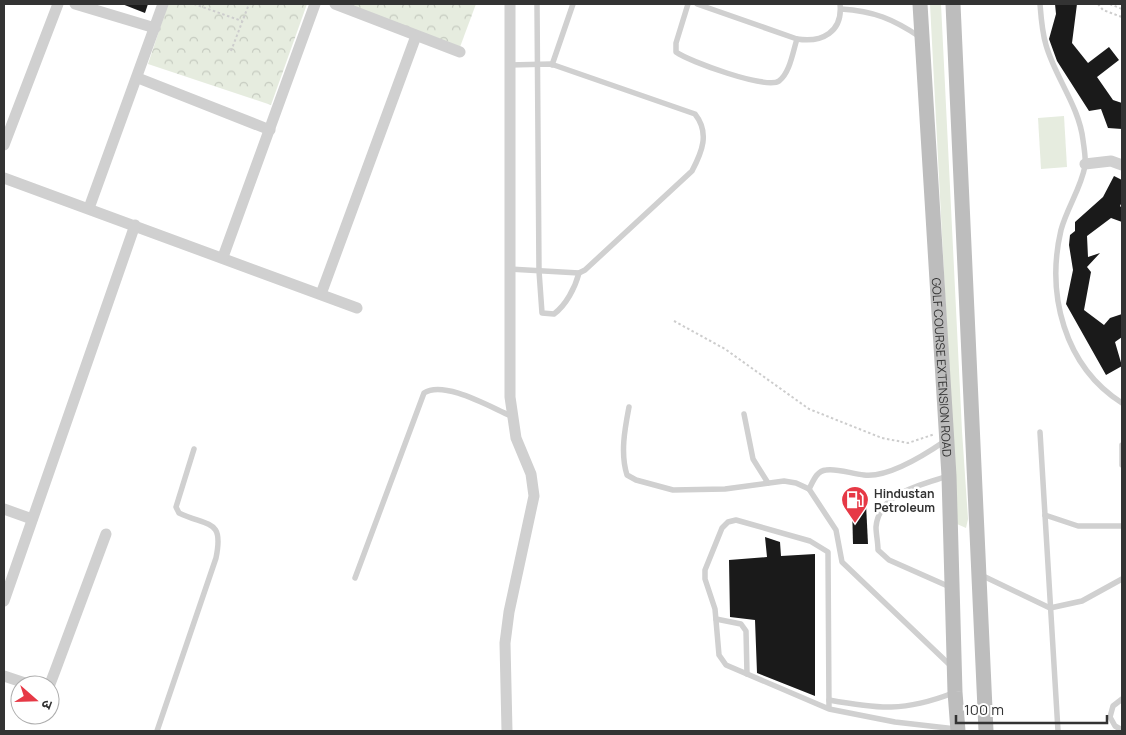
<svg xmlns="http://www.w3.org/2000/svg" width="1126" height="735" viewBox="0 0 1126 735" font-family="Manrope,'Noto Sans Devanagari',sans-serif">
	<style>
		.grass { fill: #e6ecdf }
		.park { fill: url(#park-crowns) }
		.building { fill: #1a1a1a }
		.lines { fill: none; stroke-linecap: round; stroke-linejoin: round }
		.path { stroke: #cdcdcd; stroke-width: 2; stroke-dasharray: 2.5 2.5; stroke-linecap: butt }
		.lane { stroke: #d0d0d0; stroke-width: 5.5 }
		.street { stroke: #d0d0d0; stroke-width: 11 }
		.secondary { stroke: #bdbdbd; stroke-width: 15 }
		.labels { text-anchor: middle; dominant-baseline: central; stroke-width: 5; stroke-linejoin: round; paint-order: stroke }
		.street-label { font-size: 12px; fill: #333; stroke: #fff }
		.poi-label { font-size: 12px; font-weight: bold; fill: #333; stroke: #fff; text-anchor: start }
	</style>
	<defs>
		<pattern id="park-crowns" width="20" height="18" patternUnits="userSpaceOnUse" patternTransform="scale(1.25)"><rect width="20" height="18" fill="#e6ecdf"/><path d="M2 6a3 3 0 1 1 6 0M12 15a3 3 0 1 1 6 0" fill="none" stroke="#c6cbc0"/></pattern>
	</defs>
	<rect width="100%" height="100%" fill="#fff"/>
	<g class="grass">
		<polygon points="930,4 941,4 962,431 968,519 966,528 957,524"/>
		<polygon points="1064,116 1067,167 1041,169 1038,118"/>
	</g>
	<g class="park">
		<polygon points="168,4 307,4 271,105 148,64"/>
		<polygon points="340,4 476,4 460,47"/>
	</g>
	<g class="building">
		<polygon points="122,4 148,4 145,13"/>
		<polygon points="1055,4 1077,4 1072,43 1088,63 1109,47 1119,60 1097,77 1113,100 1122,103 1122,129 1108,128 1101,109 1089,111 1057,61 1049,39 1056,14"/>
		<polygon points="1114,176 1122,180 1122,202 1120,206 1122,208 1122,222 1111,218 1087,236 1088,257 1100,253 1087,267 1091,272 1084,310 1104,325 1110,318 1122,314 1122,337 1115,342 1122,366 1106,375 1066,304 1073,270 1069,245 1070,235 1075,231 1075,222 1103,197"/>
		<polygon points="866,504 868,544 853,544 852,505"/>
		<polygon points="765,537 780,542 781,556 815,554 815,696 757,673 755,620 730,617 729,560 767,557"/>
	</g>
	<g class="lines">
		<g class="path">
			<polyline points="194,4 242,21"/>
			<polyline points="1098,4 1103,10 1122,17"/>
			<polyline points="1110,4 1122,9"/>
			<polyline points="231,51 249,4"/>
			<polyline points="674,321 725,349 809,409 882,438 908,443 935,434"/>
		</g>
		<g class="lane">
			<path d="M537 4 539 271 542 313 554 314C566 305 575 288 579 273"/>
			<path d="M688 4 676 43V52C688 61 767 90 779 81 790 73 793 51 797 39"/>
			<path d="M697 4 797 39C822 43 843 32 840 4"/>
			<path d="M1040 4C1041 17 1042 32 1046 45 1055 77 1079 106 1083 140 1084 148 1086 158 1085 166 1081 188 1067 208 1061 230 1046 294 1064 366 1122 403"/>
			<path d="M841 9C874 11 893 19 920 37"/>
			<path d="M509 65 551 64 695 114C710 133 702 152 692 171L585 270 579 273 509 269"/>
			<polyline points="552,65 573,4"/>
			<path d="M629 407C625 428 620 453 627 475L636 480 673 490 725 489 784 481 796 483 809 489 836 530 842 562 951 666"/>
			<polyline points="744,414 753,459 768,483"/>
			<polyline points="1040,432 1058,731"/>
			<polyline points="1122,445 1122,465"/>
			<path d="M947 476C921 486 879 492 876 527 876 534 878 542 878 550L889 560 950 587"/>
			<path d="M809 489C813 482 816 471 826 470 837 468 852 474 864 475 888 478 926 454 945 441"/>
			<polyline points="1045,515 1078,526 1122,526"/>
			<polyline points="981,575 1050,608 1082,601 1122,579"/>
			<path d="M355 578 424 393C444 380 490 407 511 416"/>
			<polyline points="716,619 741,624 746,631 747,674"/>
			<path d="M829 700C879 709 904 712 953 693"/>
			<polyline points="829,709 828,552 810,541 736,520 728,522 722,528 705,570 705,579 715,609 719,655 726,665 829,709 895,722 956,729"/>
			<polyline points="1122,730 1115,726 1110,717 1113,706 1122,699"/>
			<path d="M157 731 216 558C224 519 209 527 179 513L176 507 194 449"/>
		</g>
		<g class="street">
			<polyline points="75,4 155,28"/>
			<polyline points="335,4 460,52"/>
			<polyline points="138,78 270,130"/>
			<polyline points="4,145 58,4"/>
			<polyline points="1085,164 1111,161 1122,165"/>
			<polyline points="4,178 357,308"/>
			<polyline points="89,208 163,4"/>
			<polyline points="223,257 315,4"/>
			<polyline points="321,294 416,36"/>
			<polyline points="4,509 32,519"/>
			<polyline points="4,601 135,225"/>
			<polyline points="4,676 31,685"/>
			<polyline points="46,685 50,684 55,671 106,534"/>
			<polyline points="507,731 505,643 509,612 534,496 531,474 516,438 510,397 510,4"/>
		</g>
		<g class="secondary">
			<path id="s1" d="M920 4 949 476 955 692 958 731"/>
			<polyline points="953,4 986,731"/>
		</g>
	</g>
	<defs>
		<symbol id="fuel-pin" viewBox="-11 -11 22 30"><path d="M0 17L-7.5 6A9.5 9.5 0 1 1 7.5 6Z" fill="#e63946" stroke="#fff"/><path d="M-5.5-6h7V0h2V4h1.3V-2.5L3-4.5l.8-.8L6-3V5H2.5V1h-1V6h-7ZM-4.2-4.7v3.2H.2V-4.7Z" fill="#fff"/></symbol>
	</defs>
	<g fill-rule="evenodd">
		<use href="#fuel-pin" x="839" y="484" width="32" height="43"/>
	</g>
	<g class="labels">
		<g class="street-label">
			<text stroke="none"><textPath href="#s1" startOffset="364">GOLF COURSE EXTENSION ROAD</textPath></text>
		</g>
		<g class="poi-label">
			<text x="874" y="493">Hindustan<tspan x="874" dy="14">Petroleum</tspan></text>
		</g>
	</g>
	<rect width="1126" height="735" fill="none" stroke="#333333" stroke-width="10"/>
	<g transform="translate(35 700) rotate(110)"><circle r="24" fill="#ffffff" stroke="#adadad"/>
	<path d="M0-4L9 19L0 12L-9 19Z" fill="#e63946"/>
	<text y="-8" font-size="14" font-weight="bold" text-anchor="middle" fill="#333333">उ</text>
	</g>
	<path d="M956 715v8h151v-8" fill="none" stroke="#333333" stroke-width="2.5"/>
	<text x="964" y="715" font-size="15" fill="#333333" stroke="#ffffff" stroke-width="4" paint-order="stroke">100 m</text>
</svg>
